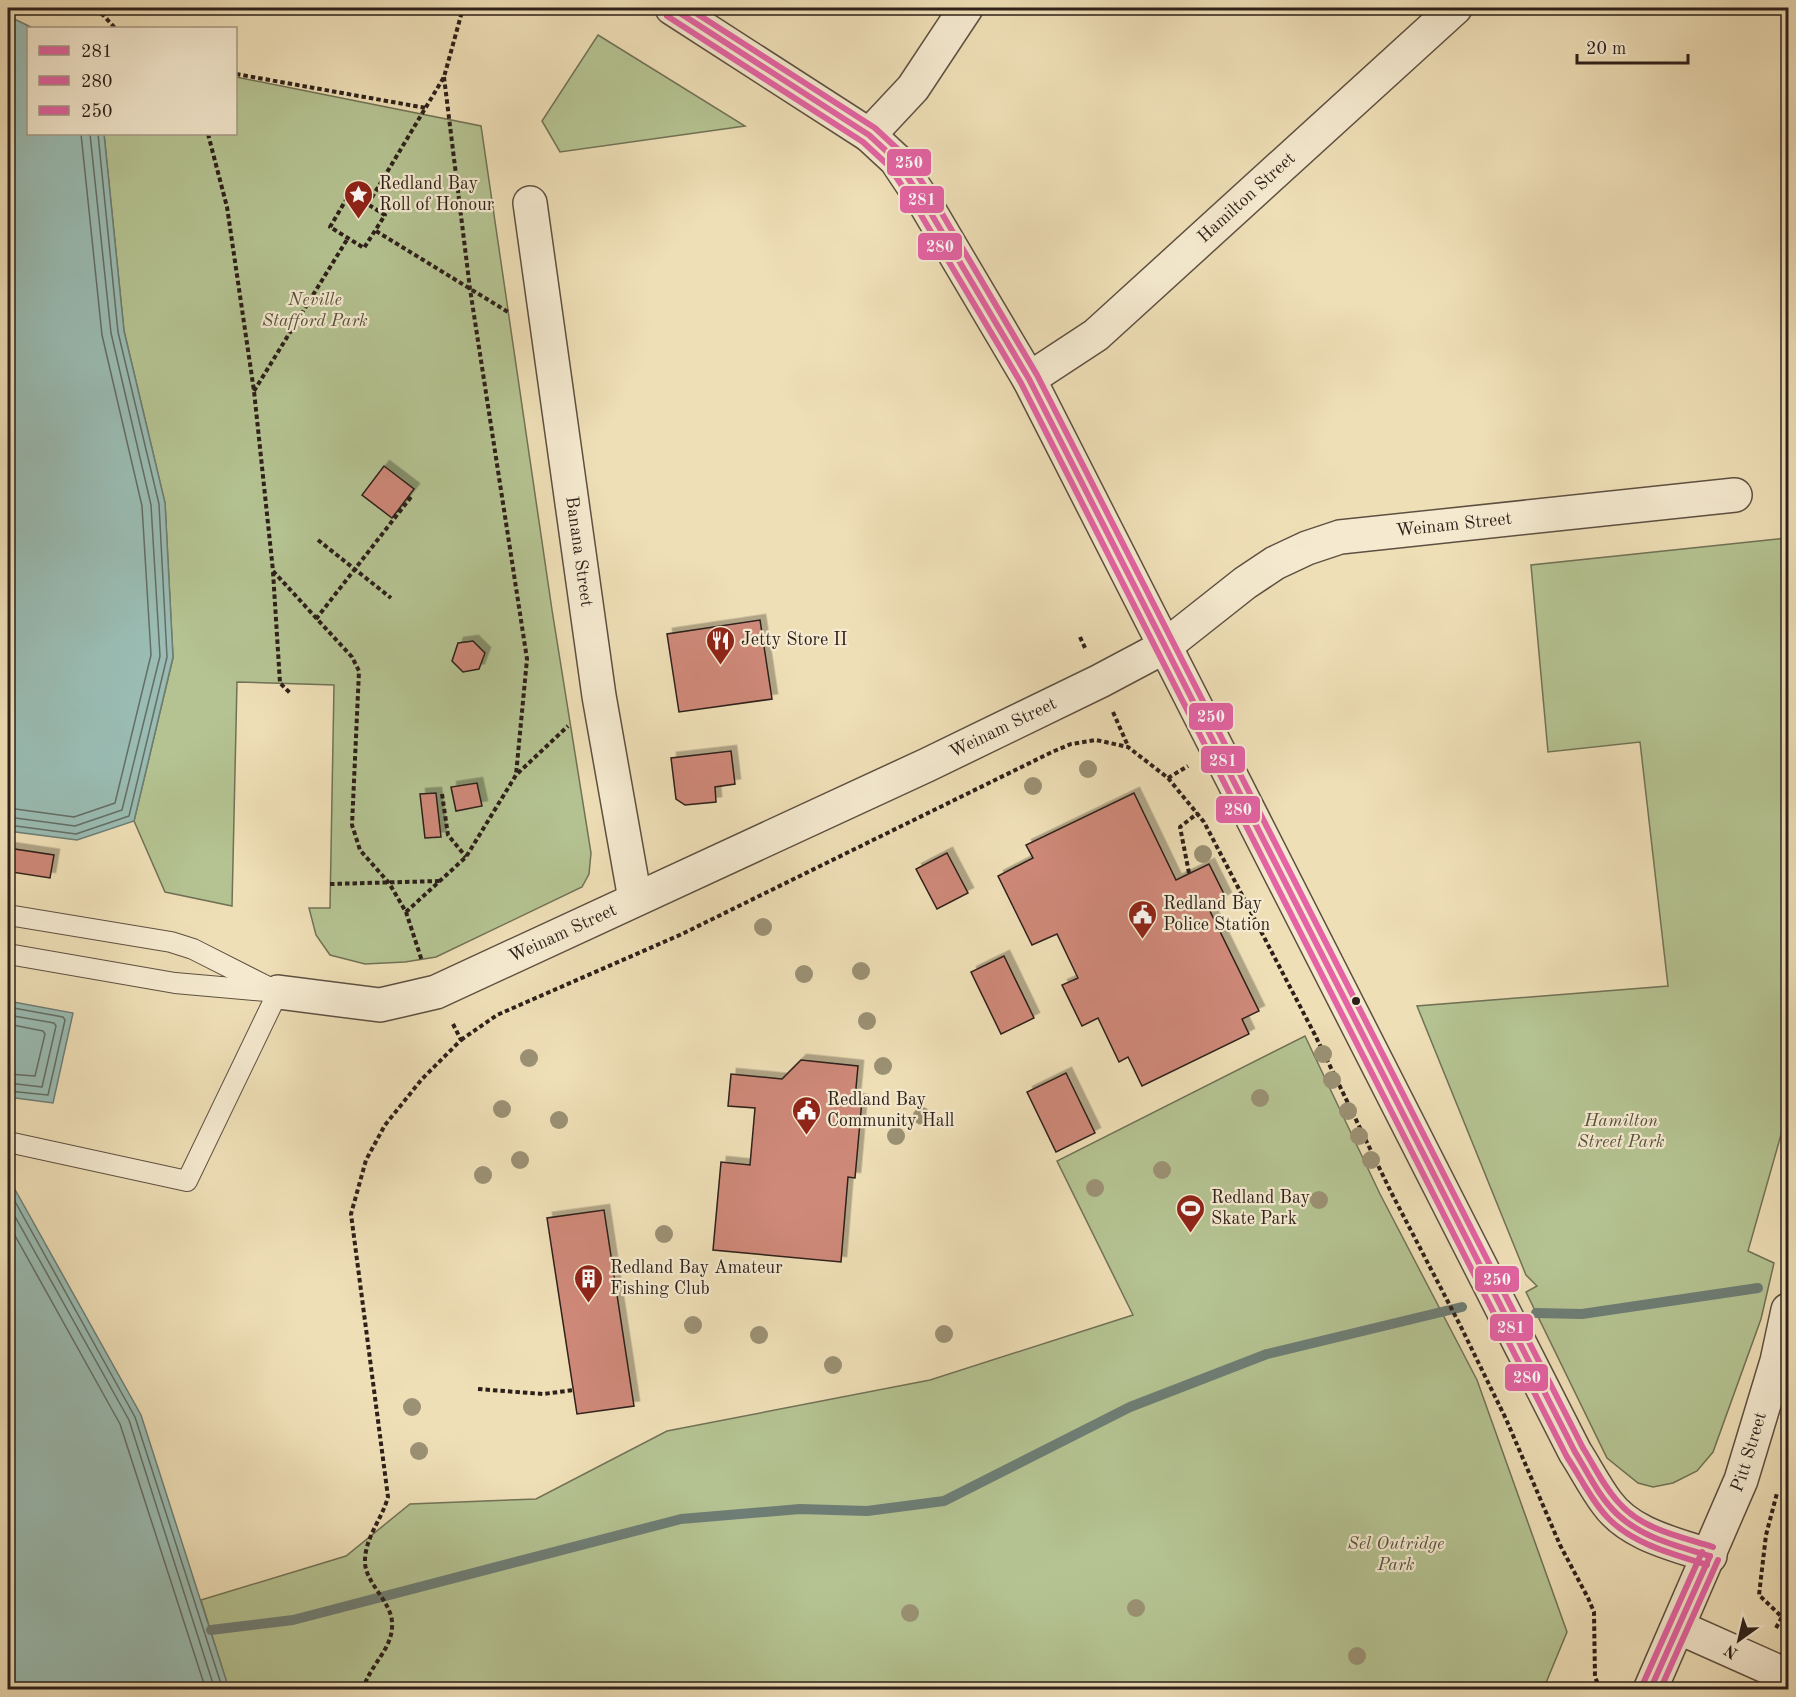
<svg xmlns="http://www.w3.org/2000/svg" width="1796" height="1697" viewBox="0 0 1796 1697" font-family="'Old Standard TT',serif">
	<style>
		.green { fill: #b5c392; stroke: #717256; stroke-width: 1.5 }
		.water { fill: #9abcb3; stroke: #6e7e76; stroke-width: 1.5 }
		.lines { fill: none; stroke-linecap: round; stroke-linejoin: round }
		.shore { stroke: #646e66; stroke-width: 1.5 }
		.stream { stroke: #6e7e76; stroke-width: 10 }
		.building { fill: #cf8979; stroke: #2d201a; stroke-width: 1.5; filter: url(#shadow) }
		.service-casing { stroke: #5e5041; stroke-width: 22 }
		.minor-casing { stroke: #5e5041; stroke-width: 36 }
		.tertiary-casing { stroke: #5e5041; stroke-width: 36 }
		.path { stroke: #2d201a; stroke-width: 4; stroke-dasharray: 4.5 3; stroke-linecap: butt }
		.service { stroke: #f5ead0; stroke-width: 20 }
		.minor { stroke: #f5ead0; stroke-width: 33 }
		.tertiary { stroke: #f5ead0; stroke-width: 33 }
		.bus-1-casing { stroke: #f5ead0; stroke-width: 10 }
		.bus-2-casing { stroke: #f5ead0; stroke-width: 10 }
		.bus-3-casing { stroke: #f5ead0; stroke-width: 10 }
		.bus-1 { stroke: #e463a4; stroke-width: 6 }
		.bus-2 { stroke: #e463a4; stroke-width: 6 }
		.bus-3 { stroke: #e463a4; stroke-width: 6 }
		.tree { fill: #9b9174 }
		.bus-dot { fill: #2d201a; stroke: #f5ead0; stroke-width: 2 }
		.labels { text-anchor: middle; dominant-baseline: central; stroke-width: 4.5; stroke-linejoin: round; paint-order: stroke }
		.poi-label { font-size: 18px; fill: #2d201a; stroke: #f5ead0; text-anchor: start }
		.street-label { font-size: 18px; fill: #2d201a; stroke: #f5ead0 }
		.park-label { font-size: 18px; font-style: italic; fill: #56513e; stroke: #f5ead0 }
		.line-badge { stroke: #f5ead0; stroke-width: 2 }
		.badge-label { font-size: 16px; text-anchor: middle; font-weight: bold; fill: #fff }
	</style>
	<defs>
		<filter id="shadow"><feDropShadow dx="5.5" dy="-5.5" stdDeviation="0" flood-color="#0004"/></filter>
	</defs>
	<rect width="100%" height="100%" fill="#efdfb7"/>
	<filter id="stains"><feTurbulence type="fractalNoise" baseFrequency=".00333" numOctaves="4"/><feColorMatrix values="0 0 0 0 .2 0 0 0 0 .09 0 0 0 0 .02 0 0 0 .5 -.17"/></filter>
	<radialGradient id="worn" r=".72"><stop offset=".6" stop-color="#630" stop-opacity="0"/><stop offset="1" stop-color="#630" stop-opacity=".3"/></radialGradient>
	<g class="green">
		<polygon points="598,35 745,126 560,152 542,121"/>
		<polygon points="236,77 481,126 552,610 591,853 589,874 582,887 436,957 405,962 365,964 330,955 316,935 309,908 330,908 334,685 237,682 232,906 165,892 134,821 173,658 165,503 124,331 104,134 236,134"/>
		<polygon points="1788,538 1788,1110 1748,1251 1774,1263 1761,1319 1713,1452 1697,1471 1673,1483 1653,1487 1638,1483 1607,1458 1526,1292 1537,1286 1526,1275 1417,1006 1668,986 1640,742 1548,752 1531,565"/>
		<polygon points="1305,1036 1380,1194 1477,1380 1567,1632 1543,1690 229,1690 201,1600 346,1556 410,1504 536,1499 667,1431 930,1380 1133,1315 1057,1161"/>
	</g>
	<g class="water">
		<polygon points="8,16 33,28 28,28 28,134 104,134 124,331 165,503 173,657 134,821 77,840 8,831"/>
		<polygon points="8,1001 73,1013 53,1103 8,1097"/>
		<polygon points="8,1177 141,1415 229,1689 8,1689"/>
	</g>
	<g class="lines">
		<g class="shore">
			<polyline points="8,808 74,817 115,803 151,655 142,506 102,335 81,134"/>
			<polyline points="8,817 75,826 122,810 160,656 151,505 111,333 90,134"/>
			<polyline points="8,825 76,834 129,816 167,657 159,504 118,332 98,134"/>
			<polyline points="8,1007 63,1017 65,1020 48,1095 8,1091"/>
			<polyline points="8,1015 54,1023 56,1026 42,1087 8,1083"/>
			<polyline points="8,1024 43,1031 45,1034 35,1076 8,1074"/>
			<polyline points="8,1189 135,1417 223,1690"/>
			<polyline points="8,1204 129,1420 215,1690"/>
			<polyline points="8,1223 120,1424 206,1690"/>
		</g>
		<g class="stream">
			<polyline points="1536,1313 1582,1314 1758,1288"/>
			<polyline points="211,1630 293,1620 681,1519 800,1509 867,1511 944,1501 1130,1407 1267,1354 1462,1307"/>
		</g>
	</g>
	<g class="building">
		<polygon points="384,466 414,489 392,518 362,495"/>
		<polygon points="760,620 772,699 679,712 667,634"/>
		<polygon points="473,641 485,653 479,669 463,672 452,661 458,643"/>
		<polygon points="731,751 735,784 715,787 716,802 685,805 676,799 671,758"/>
		<polygon points="477,783 482,806 456,811 451,787"/>
		<polygon points="436,793 441,837 425,838 420,794"/>
		<polygon points="1134,793 1176,880 1209,864 1226,898 1208,907 1259,1011 1242,1019 1249,1034 1142,1086 1128,1057 1119,1062 1098,1018 1082,1026 1062,985 1078,978 1057,934 1032,945 998,876 1033,858 1026,845"/>
		<polygon points="8,848 54,855 50,878 12,872 11,875 8,874"/>
		<polygon points="947,853 968,893 937,909 916,869"/>
		<polygon points="1004,956 1034,1018 1001,1034 971,972"/>
		<polygon points="801,1060 858,1066 855,1099 862,1100 855,1178 848,1177 841,1262 713,1250 721,1162 750,1165 755,1108 728,1106 731,1074 782,1079"/>
		<polygon points="1066,1073 1095,1133 1056,1152 1027,1092"/>
		<polygon points="604,1210 634,1406 577,1414 547,1218"/>
	</g>
	<g class="lines">
		<defs>
			<g id="service">
				<polyline points="8,915 171,942 193,949 278,992"/>
				<polyline points="8,954 175,983 266,991"/>
				<polyline points="8,1142 187,1181 278,992"/>
			</g>
			<g id="minor">
				<path d="M672 8 869 135 896 160 926 205 1029 379 1575 1452C1586 1469 1595 1487 1607 1503 1630 1535 1675 1544 1710 1556"/>
				<polyline points="869,135 913,88 966,8"/>
				<path id="s1" d="M530 203 599 696 635 899"/>
				<path id="s2" d="M1029 379 1096 335 1455 8"/>
				<path id="s3" d="M278 992 380 1005 436 992 927 765 1100 681 1164 647 1245 583 1275 563 1307 548 1340 537 1735 495"/>
				<polyline points="1678,1627 1788,1676"/>
			</g>
			<g id="tertiary">
				<path id="s4" d="M1650 1690 1741 1480 1777 1361 1788 1310"/>
			</g>
		</defs>
		<use href="#service" class="service-casing"/>
		<use href="#minor" class="minor-casing"/>
		<use href="#tertiary" class="tertiary-casing"/>
		<g class="path">
			<polyline points="87,8 103,15 115,28"/>
			<polyline points="236,74 426,108"/>
			<polyline points="444,77 470,289 527,659 516,775"/>
			<polyline points="208,134 227,207 254,391 273,571 352,657 359,671 352,825 360,850 389,883 406,912 422,961"/>
			<polygon points="350,193 385,215 364,248 330,227"/>
			<polyline points="368,204 444,77 463,8"/>
			<polyline points="376,231 508,312"/>
			<polyline points="254,391 348,238"/>
			<polyline points="318,540 391,598"/>
			<polyline points="273,572 280,683 291,694"/>
			<polyline points="316,619 411,497"/>
			<polyline points="1080,637 1086,650"/>
			<polyline points="1113,712 1128,746"/>
			<polyline points="1168,778 1188,766"/>
			<polyline points="442,794 448,835 466,857"/>
			<polyline points="1189,873 1180,827 1198,813"/>
			<polyline points="330,884 440,881"/>
			<polyline points="406,912 466,857 516,775 568,726"/>
			<polyline points="461,1040 497,1015 682,934 1052,752 1071,744 1096,740 1128,747 1168,778 1204,822 1315,1035 1391,1192 1460,1325 1506,1419 1560,1545 1588,1598 1594,1612 1595,1677 1598,1684 1612,1690"/>
			<polyline points="478,1389 543,1394 574,1390"/>
			<polyline points="1776,1628 1782,1617 1759,1595 1766,1535 1777,1493"/>
			<path d="M363 1690C369 1665 394 1649 392 1622 391 1602 366 1583 365 1563 364 1539 382 1519 388 1497L351 1214 366 1160 385 1125 422 1079 461 1040 453 1024"/>
		</g>
		<use href="#service" class="service"/>
		<use href="#minor" class="minor"/>
		<use href="#tertiary" class="tertiary"/>
		<defs>
			<g id="bus-1">
				<path d="M672 8 869 135 896 160 926 205 1029 379 1575 1452C1588 1473 1599 1497 1617 1514 1642 1538 1678 1546 1710 1556"/>
				<polyline points="1650,1690 1710,1556"/>
			</g>
			<g id="bus-2">
				<path d="M667 16 863 142 889 166 918 210 1021 383 1567 1457C1581 1478 1592 1502 1609 1519 1635 1545 1674 1554 1707 1565"/>
				<polyline points="1660,1690 1718,1560"/>
			</g>
			<g id="bus-3">
				<path d="M688 8 875 128 903 154 934 200 1037 375 1583 1448C1595 1467 1605 1489 1621 1505 1644 1530 1682 1537 1713 1547"/>
				<polyline points="1642,1686 1702,1552"/>
			</g>
		</defs>
		<use href="#bus-1" class="bus-1-casing"/>
		<use href="#bus-2" class="bus-2-casing"/>
		<use href="#bus-3" class="bus-3-casing"/>
		<use href="#bus-1" class="bus-1"/>
		<use href="#bus-2" class="bus-2"/>
		<use href="#bus-3" class="bus-3"/>
	</g>
	<g class="tree">
		<circle cx="1088" cy="769" r="9"/>
		<circle cx="1033" cy="786" r="9"/>
		<circle cx="1203" cy="854" r="9"/>
		<circle cx="763" cy="927" r="9"/>
		<circle cx="861" cy="971" r="9"/>
		<circle cx="804" cy="974" r="9"/>
		<circle cx="867" cy="1021" r="9"/>
		<circle cx="1323" cy="1054" r="9"/>
		<circle cx="529" cy="1058" r="9"/>
		<circle cx="883" cy="1066" r="9"/>
		<circle cx="1332" cy="1080" r="9"/>
		<circle cx="1260" cy="1098" r="9"/>
		<circle cx="502" cy="1109" r="9"/>
		<circle cx="1348" cy="1111" r="9"/>
		<circle cx="922" cy="1116" r="9"/>
		<circle cx="559" cy="1120" r="9"/>
		<circle cx="896" cy="1136" r="9"/>
		<circle cx="1359" cy="1136" r="9"/>
		<circle cx="520" cy="1160" r="9"/>
		<circle cx="1371" cy="1160" r="9"/>
		<circle cx="1162" cy="1170" r="9"/>
		<circle cx="483" cy="1175" r="9"/>
		<circle cx="1095" cy="1188" r="9"/>
		<circle cx="1319" cy="1200" r="9"/>
		<circle cx="664" cy="1234" r="9"/>
		<circle cx="693" cy="1325" r="9"/>
		<circle cx="944" cy="1334" r="9"/>
		<circle cx="759" cy="1335" r="9"/>
		<circle cx="833" cy="1365" r="9"/>
		<circle cx="412" cy="1407" r="9"/>
		<circle cx="419" cy="1451" r="9"/>
		<circle cx="1136" cy="1608" r="9"/>
		<circle cx="910" cy="1613" r="9"/>
		<circle cx="1357" cy="1656" r="9"/>
	</g>
	<defs>
		<symbol id="sight-pin" viewBox="-11 -11 22 30"><path d="M0 17L-7.5 6A9.5 9.5 0 1 1 7.5 6Z" fill="#8f2418" stroke="#f5ead0"/><path d="M0-6L1.8-2.2L6-1.7L2.9 1.2L3.7 5.4L0 3.3L-3.7 5.4L-2.9 1.2L-6-1.7L-1.8-2.2Z" fill="#fff"/></symbol>
		<symbol id="restaurant-pin" viewBox="-11 -11 22 30"><path d="M0 17L-7.5 6A9.5 9.5 0 1 1 7.5 6Z" fill="#8f2418" stroke="#f5ead0"/><path d="M-5-6h1v4h1v-4h1v4h1v-4h1v5L-1.5 .5V6h-2V.5L-5-1ZM5-6V6H3V1.5H1.5Q1.5-4 5-6Z" fill="#fff"/></symbol>
		<symbol id="civic-pin" viewBox="-11 -11 22 30"><path d="M0 17L-7.5 6A9.5 9.5 0 1 1 7.5 6Z" fill="#8f2418" stroke="#f5ead0"/><path d="M-.6-6.5H3V-4.5H.6V-3L4-1V1h2V6H-6V1h2V-1L-.6-3ZM-1.2 2.5V6h2.4V2.5Z" fill="#fff"/></symbol>
		<symbol id="stadium-pin" viewBox="-11 -11 22 30"><path d="M0 17L-7.5 6A9.5 9.5 0 1 1 7.5 6Z" fill="#8f2418" stroke="#f5ead0"/><path d="M0-5a6.5 5 0 1 0 0 10a6.5 5 0 1 0 0-10ZM-3.5-1.8h7v3.6h-7Z" fill="#fff"/></symbol>
		<symbol id="building-pin" viewBox="-11 -11 22 30"><path d="M0 17L-7.5 6A9.5 9.5 0 1 1 7.5 6Z" fill="#8f2418" stroke="#f5ead0"/><path d="M-4-6H4V6H1V3H-1V6H-4ZM-2.5-4.3h1.7v1.8h-1.7ZM.8-4.3h1.7v1.8H.8ZM-2.5-1h1.7V.8h-1.7ZM.8-1h1.7V.8H.8Z" fill="#fff"/></symbol>
	</defs>
	<g fill-rule="evenodd">
		<use href="#sight-pin" x="342" y="178" width="33" height="45"/>
		<use href="#restaurant-pin" x="704" y="624" width="33" height="45"/>
		<use href="#civic-pin" x="1126" y="898" width="33" height="45"/>
		<use href="#civic-pin" x="790" y="1094" width="33" height="45"/>
		<use href="#stadium-pin" x="1174" y="1192" width="33" height="45"/>
		<use href="#building-pin" x="572" y="1262" width="33" height="45"/>
	</g>
	<circle class="bus-dot" cx="1356" cy="1001" r="5"/>
	<g class="labels">
		<g class="poi-label">
			<text x="379" y="184">Redland Bay<tspan x="379" dy="21">Roll of Honour</tspan></text>
			<text x="741" y="640">Jetty Store II</text>
			<text x="1163" y="904">Redland Bay<tspan x="1163" dy="21">Police Station</tspan></text>
			<text x="827" y="1100">Redland Bay<tspan x="827" dy="21">Community Hall</tspan></text>
			<text x="1211" y="1198">Redland Bay<tspan x="1211" dy="21">Skate Park</tspan></text>
			<text x="610" y="1268">Redland Bay Amateur<tspan x="610" dy="21">Fishing Club</tspan></text>
		</g>
		<g class="street-label">
			<text stroke="none"><textPath href="#s2" startOffset="284">Hamilton Street</textPath></text>
			<text stroke="none"><textPath href="#s3" startOffset="1290">Weinam Street</textPath></text>
			<text stroke="none"><textPath href="#s1" startOffset="352">Banana Street</textPath></text>
			<text stroke="none"><textPath href="#s3" startOffset="786">Weinam Street</textPath></text>
			<text stroke="none"><textPath href="#s3" startOffset="300">Weinam Street</textPath></text>
			<text stroke="none"><textPath href="#s4" startOffset="258">Pitt Street</textPath></text>
		</g>
		<g class="park-label">
			<text x="315" y="300">Neville<tspan x="315" dy="21">Stafford Park</tspan></text>
			<text x="1621" y="1121">Hamilton<tspan x="1621" dy="21">Street Park</tspan></text>
			<text x="1396" y="1544">Sel Outridge<tspan x="1396" dy="21">Park</tspan></text>
		</g>
	</g>
	<g class="line-badge">
		<rect x="886" y="148" width="46" height="29" rx="6" fill="#e463a4"/>
		<rect x="899" y="185" width="46" height="29" rx="6" fill="#e463a4"/>
		<rect x="917" y="232" width="46" height="29" rx="6" fill="#e463a4"/>
		<rect x="1188" y="702" width="46" height="29" rx="6" fill="#e463a4"/>
		<rect x="1200" y="745" width="46" height="29" rx="6" fill="#e463a4"/>
		<rect x="1215" y="795" width="46" height="29" rx="6" fill="#e463a4"/>
		<rect x="1474" y="1265" width="46" height="28" rx="6" fill="#e463a4"/>
		<rect x="1489" y="1313" width="45" height="29" rx="6" fill="#e463a4"/>
		<rect x="1504" y="1363" width="45" height="29" rx="6" fill="#e463a4"/>
	</g>
	<g class="badge-label">
		<text x="909" y="168">250</text>
		<text x="922" y="205">281</text>
		<text x="940" y="252">280</text>
		<text x="1211" y="722">250</text>
		<text x="1223" y="766">281</text>
		<text x="1238" y="815">280</text>
		<text x="1497" y="1285">250</text>
		<text x="1511" y="1333">281</text>
		<text x="1527" y="1383">280</text>
	</g>
	<rect width="1796" height="1697" fill="none" stroke="#efdfb7" stroke-width="30"/>
	<rect x="9" y="9" width="1778" height="1679" fill="none" stroke="#2d201a" stroke-width="3"/>
	<rect x="15" y="15" width="1766" height="1667" fill="none" stroke="#2d201a" stroke-width="1.5"/>
	<rect x="27" y="27" width="210" height="108" fill="#f5ead0" stroke="#a59987" stroke-width="1.5"/>
	<rect x="39" y="46" width="30" height="9" fill="#e463a4" stroke="#a59987" stroke-width="1.5"/>
	<text x="81" y="57" font-size="18" fill="#2d201a">281</text>
	<rect x="39" y="76" width="30" height="9" fill="#e463a4" stroke="#a59987" stroke-width="1.5"/>
	<text x="81" y="87" font-size="18" fill="#2d201a">280</text>
	<rect x="39" y="106" width="30" height="9" fill="#e463a4" stroke="#a59987" stroke-width="1.5"/>
	<text x="81" y="117" font-size="18" fill="#2d201a">250</text>
	<g transform="translate(1739 1640) rotate(214)" stroke="#f5ead0" stroke-width="4.5" paint-order="stroke">
	<path d="M0-4.5L10 22L0 15L-10 22Z" fill="#2d201a"/>
	<text y="-9" font-size="16" font-weight="bold" text-anchor="middle" fill="#2d201a">N</text>
	</g>
	<path d="M1577 54v9h111v-9" fill="none" stroke="#2d201a" stroke-width="3"/>
	<text x="1586" y="54" font-size="18" fill="#2d201a" stroke="#f5ead0" stroke-width="4.5" paint-order="stroke">20 m</text>
	<rect width="100%" height="100%" filter="url(#stains)"/>
	<rect width="100%" height="100%" fill="url(#worn)"/>
</svg>
